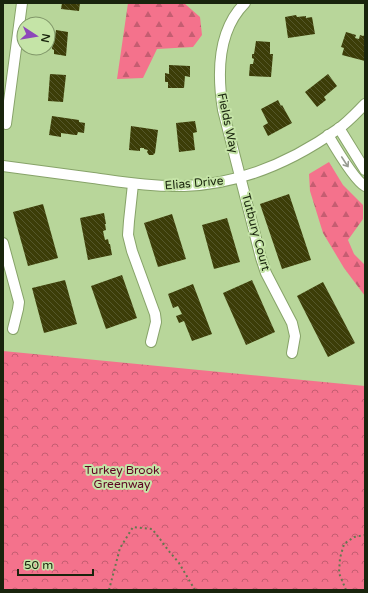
<svg xmlns="http://www.w3.org/2000/svg" width="368" height="593" viewBox="0 0 368 593" font-family="'Varela Round',sans-serif">
	<style>
		.forest { fill: url(#forest-firs) }
		.park { fill: url(#park-crowns) }
		.building { fill: url(#building-back-hatch) }
		.lines { fill: none; stroke-linecap: round; stroke-linejoin: round }
		.minor-casing { stroke: #87a369; stroke-width: 12 }
		.path { stroke: #64784f; stroke-width: 2; stroke-dasharray: 2 3; stroke-linecap: butt }
		.minor { stroke: #fff; stroke-width: 10 }
		.oneway { stroke: #989c92 }
		.labels { text-anchor: middle; dominant-baseline: central; stroke-width: 4; stroke-linejoin: round; paint-order: stroke }
		.street-label { font-size: 12px; fill: #19240d; stroke: #c5e4a7 }
		.park-label { font-size: 12px; fill: #5c0322; stroke: #c5e4a7 }
	</style>
	<defs>
		<pattern id="forest-firs" width="22" height="20" patternUnits="userSpaceOnUse"><rect width="22" height="20" fill="#f4728c"/><path d="M5 1l3.5 6h-7zM16 11l3.5 6h-7z" fill="#c55d71"/></pattern>
		<pattern id="park-crowns" width="20" height="18" patternUnits="userSpaceOnUse"><rect width="20" height="18" fill="#f4728c"/><path d="M2 6a3 3 0 1 1 6 0M12 15a3 3 0 1 1 6 0" fill="none" stroke="#c55d71"/></pattern>
		<pattern id="building-back-hatch" width="6" height="6" patternUnits="userSpaceOnUse"><rect width="6" height="6" fill="#3c3d08"/><path d="M-1 5l2 2M0 0l6 6M5-1l2 2" fill="none" stroke="#55572b"/></pattern>
	</defs>
	<rect width="100%" height="100%" fill="#b8d69a"/>
	<g class="forest">
		<polygon points="128,3 184,3 200,17 202,35 193,47 157,49 143,78 117,79"/>
		<polygon points="329,162 343,185 363,205 363,219 348,240 354,254 365,265 365,296 344,268 323,233 310,191 309,174"/>
	</g>
	<polygon class="park" points="3,351 365,386 365,590 3,590"/>
	<g class="building">
		<polygon points="62,3 80,3 79,11 61,9"/>
		<polygon points="296,15 297,17 306,16 306,18 312,17 315,34 288,38 285,17"/>
		<polygon points="56,30 68,32 66,56 54,54 54,50 52,49 53,36 55,36"/>
		<polygon points="346,32 356,35 355,38 359,39 360,35 363,36 365,35 365,61 342,55 344,48 341,47"/>
		<polygon points="256,41 270,42 270,54 273,54 271,77 249,76 250,64 253,64 254,59 252,58 252,54 254,54"/>
		<polygon points="169,65 190,66 190,77 185,76 184,88 168,88 168,82 165,82 165,73 169,74"/>
		<polygon points="50,74 66,75 63,102 48,101"/>
		<polygon points="328,74 337,86 324,97 326,100 317,107 305,92"/>
		<polygon points="278,100 281,106 282,105 292,123 268,136 263,126 268,123 261,109"/>
		<polygon points="52,116 79,120 79,122 85,123 84,133 78,132 77,135 75,135 61,133 61,137 49,135"/>
		<polygon points="195,121 197,132 193,133 195,150 179,152 176,123"/>
		<polygon points="131,126 158,130 155,153 153,155 149,155 147,152 148,150 144,149 144,148 140,148 140,151 129,150"/>
		<polygon points="289,194 311,260 282,269 260,204"/>
		<polygon points="43,204 58,258 28,266 13,212"/>
		<polygon points="104,213 106,224 105,224 106,230 103,231 105,240 108,239 109,244 110,244 112,255 88,260 80,218"/>
		<polygon points="172,214 186,259 158,267 144,223"/>
		<polygon points="227,218 240,262 214,269 202,225"/>
		<polygon points="122,275 137,318 106,329 91,286"/>
		<polygon points="65,280 77,324 44,333 32,288"/>
		<polygon points="252,280 275,332 246,345 223,293"/>
		<polygon points="323,282 355,343 328,357 297,296"/>
		<polygon points="193,284 212,334 192,341 184,321 179,323 176,316 182,314 178,306 173,308 168,294"/>
	</g>
	<g class="lines">
		<defs>
			<g id="minor">
				<path d="M245 3C217 31 217 73 223 110L261 258 266 273 292 323 295 336 292 353"/>
				<polyline points="6,124 22,3"/>
				<polyline points="339,128 365,170"/>
				<path d="M328 135C335 147 355 181 365 186"/>
				<path d="M3 166C33 170 63 174 93 178 123 182 153 187 184 186 240 184 293 161 338 129 348 122 356 113 365 104"/>
				<polyline points="133,184 129,221 128,235 132,251 155,314 156,322 151,342"/>
				<polyline points="3,243 19,302 18,309 13,329"/>
			</g>
		</defs>
		<use href="#minor" class="minor-casing"/>
		<g class="path">
			<polyline points="109,590 120,548 133,527 152,529 160,539 168,550 179,563 195,590"/>
			<polyline points="346,590 339,573 340,558 344,544 354,537 365,535"/>
		</g>
		<use href="#minor" class="minor"/>
	</g>
	<defs><path id="oneway-shaft" d="M-6 0H5M1.5-3L5.5 0L1.5 3" fill="none" stroke-width="1.6" stroke-linecap="round" stroke-linejoin="round"/></defs>
	<use class="oneway" href="#oneway-shaft" transform="translate(345 162) rotate(57)"/>
	<g class="labels">
		<g class="street-label">
			<text transform="translate(228 123) rotate(78)">Fields Way</text>
			<text transform="translate(194 183) rotate(-5)">Elias Drive</text>
			<text transform="translate(256 232) rotate(75)">Tutbury Court</text>
		</g>
		<g class="park-label">
			<text x="122" y="470">Turkey Brook<tspan x="122" dy="14">Greenway</tspan></text>
		</g>
	</g>
	<rect width="368" height="593" fill="none" stroke="#19240d" stroke-width="8"/>
	<g transform="translate(36 36) rotate(102)"><circle r="19" fill="#c5e4a7" stroke="#809769"/>
	<path d="M0-3L7 15L0 10L-7 15Z" fill="#8d47ba"/>
	<text y="-6" font-size="11" font-weight="bold" text-anchor="middle" fill="#19240d">N</text>
	</g>
	<path d="M18 569v6h75v-6" fill="none" stroke="#19240d" stroke-width="2"/>
	<text x="24" y="569" font-size="12" fill="#19240d" stroke="#c5e4a7" stroke-width="3" paint-order="stroke">50 m</text>
</svg>
